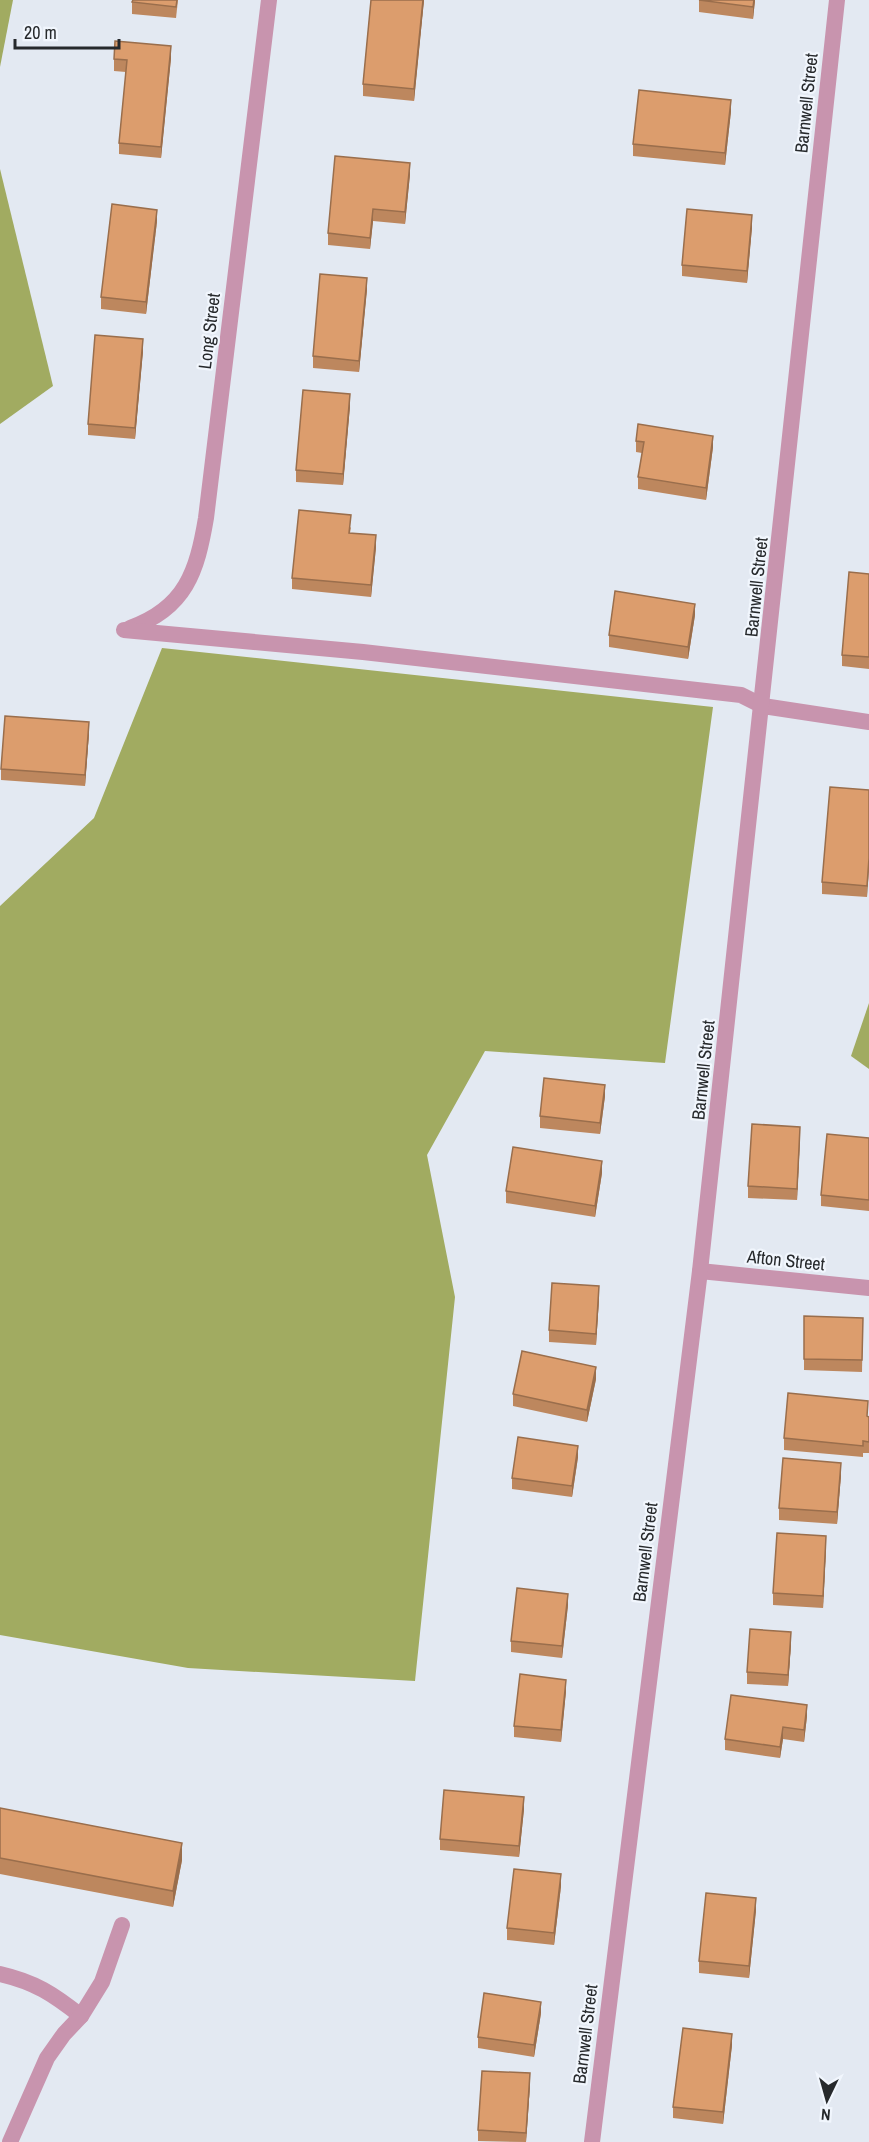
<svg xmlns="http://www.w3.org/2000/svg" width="869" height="2142" viewBox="0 0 869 2142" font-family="'Archivo Narrow',sans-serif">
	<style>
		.forest { fill: #a1ab61 }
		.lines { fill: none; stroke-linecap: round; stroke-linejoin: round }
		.service { stroke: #c894ae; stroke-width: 16 }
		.minor { stroke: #c894ae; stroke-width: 16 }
		.wall { fill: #bd875e }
		.shaded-wall { fill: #9a6e4c }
		.building { fill: #dc9d6d; stroke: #9a6e4c; stroke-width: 1.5 }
		.labels { text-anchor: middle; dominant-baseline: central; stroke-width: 4.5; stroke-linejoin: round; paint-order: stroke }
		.street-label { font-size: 18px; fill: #26292c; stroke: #f1f6fd }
	</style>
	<rect width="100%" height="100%" fill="#e3e9f2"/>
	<g class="forest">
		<polygon points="0,0 13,0 0,67"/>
		<polygon points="0,169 53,386 0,424"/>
		<polygon points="162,648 713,707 665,1063 485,1051 427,1155 455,1297 415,1681 188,1668 0,1635 0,906 94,818"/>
		<polygon points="869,1003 869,1069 851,1056"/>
	</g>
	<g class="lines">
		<g class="service">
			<path d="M0 1974C35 1982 53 1994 81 2016"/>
			<polyline points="10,2142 47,2058 64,2034 81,2016 102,1982 122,1925"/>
		</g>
		<g class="minor">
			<path d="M130 628C186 608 197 571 206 518L269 0"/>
			<polyline points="124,630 363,652 741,695 763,706 869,722"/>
			<polyline points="700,1271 869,1288"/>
			<polyline points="592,2142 700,1271 837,0"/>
		</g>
	</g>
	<g class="wall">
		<polygon points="178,0 176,18 132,14 132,2"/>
		<polygon points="371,0 424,0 414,101 363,96 363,84"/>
		<polygon points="699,0 755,0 753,19 699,12"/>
		<polygon points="171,58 161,158 119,154 119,143 126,72 114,71 114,59"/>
		<polygon points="731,111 725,165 633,156 633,144"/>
		<polygon points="410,174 405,224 373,221 370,249 328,245 328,233"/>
		<polygon points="157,221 146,314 101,309 101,297"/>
		<polygon points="752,227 747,283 682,276 682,265"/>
		<polygon points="367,289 359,372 313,368 313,356"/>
		<polygon points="143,351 135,439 88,435 88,424"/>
		<polygon points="350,406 343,485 296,482 296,470"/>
		<polygon points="636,441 713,447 706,500 638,489 638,477 642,453 636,452"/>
		<polygon points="351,527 350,533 376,547 371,597 292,589 292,578"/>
		<polygon points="869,574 869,669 842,666 842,655"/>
		<polygon points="695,615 688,659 609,647 609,635"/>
		<polygon points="89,733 85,786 1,780 1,769"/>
		<polygon points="869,790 867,897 822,894 822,882"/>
		<polygon points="605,1096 600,1134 540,1128 540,1116"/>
		<polygon points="800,1138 797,1200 748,1198 748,1186"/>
		<polygon points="869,1138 869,1211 821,1206 821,1195"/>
		<polygon points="602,1173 595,1217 506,1203 506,1191"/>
		<polygon points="599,1298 596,1345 549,1342 549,1330"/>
		<polygon points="804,1316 863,1318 862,1372 804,1370"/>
		<polygon points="596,1379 587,1422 513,1406 513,1394"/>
		<polygon points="868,1417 869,1417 869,1453 863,1453 863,1457 784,1450 784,1438"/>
		<polygon points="578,1457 572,1497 512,1489 512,1478"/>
		<polygon points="841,1475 837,1524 779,1520 779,1508"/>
		<polygon points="826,1548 823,1608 773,1605 773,1593"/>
		<polygon points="568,1605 562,1658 511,1652 511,1641"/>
		<polygon points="791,1644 788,1686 747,1684 747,1672"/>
		<polygon points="566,1691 561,1742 514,1737 514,1726"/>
		<polygon points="807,1716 804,1742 783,1739 780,1758 725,1750 725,1739"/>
		<polygon points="0,1808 182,1860 173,1907 0,1874"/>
		<polygon points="524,1809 519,1857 440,1850 440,1839"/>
		<polygon points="561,1886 554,1945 507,1940 507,1928"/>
		<polygon points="756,1910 749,1978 699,1973 699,1961"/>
		<polygon points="541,2013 534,2057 478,2048 478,2037"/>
		<polygon points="732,2045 723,2124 673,2118 673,2107"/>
		<polygon points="530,2085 526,2142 478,2141 478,2130"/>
	</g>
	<g class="shaded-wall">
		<polygon points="423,0 424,0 414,101 414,89"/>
		<polygon points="754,0 755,0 753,19 753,7"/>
		<polygon points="171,46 171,58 161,158 161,147"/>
		<polygon points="731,100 731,111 725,165 725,153"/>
		<polygon points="410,163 410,174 405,224 405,212"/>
		<polygon points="373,209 373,221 370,249 370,238"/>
		<polygon points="157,210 157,221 146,314 146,302"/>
		<polygon points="752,215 752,227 747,283 747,271"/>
		<polygon points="367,278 367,289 359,372 359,361"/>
		<polygon points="143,339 143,351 135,439 135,428"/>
		<polygon points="350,394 350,406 343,485 343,474"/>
		<polygon points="713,436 713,447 706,500 706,488"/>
		<polygon points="376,535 376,547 371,597 371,585"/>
		<polygon points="695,604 695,615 688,659 688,647"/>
		<polygon points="89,722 89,733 85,786 85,775"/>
		<polygon points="869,858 869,869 867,897 867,886"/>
		<polygon points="605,1085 605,1096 600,1134 600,1123"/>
		<polygon points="800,1127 800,1138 797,1200 797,1189"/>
		<polygon points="602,1161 602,1173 595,1217 595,1206"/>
		<polygon points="599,1286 599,1298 596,1345 596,1334"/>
		<polygon points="596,1367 596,1379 587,1422 587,1410"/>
		<polygon points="578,1446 578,1457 572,1497 572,1486"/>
		<polygon points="841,1463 841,1475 837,1524 837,1512"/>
		<polygon points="826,1536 826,1548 823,1608 823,1596"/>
		<polygon points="568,1594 568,1605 562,1658 562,1646"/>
		<polygon points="791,1632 791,1644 788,1686 788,1675"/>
		<polygon points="566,1680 566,1691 561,1742 561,1730"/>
		<polygon points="807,1705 807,1716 804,1742 804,1730"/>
		<polygon points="783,1727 783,1739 780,1758 780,1747"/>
		<polygon points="524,1797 524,1809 519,1857 519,1846"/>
		<polygon points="182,1843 182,1860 173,1907 173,1891"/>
		<polygon points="561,1874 561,1886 554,1945 554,1933"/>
		<polygon points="756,1898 756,1910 749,1978 749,1966"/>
		<polygon points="541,2002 541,2013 534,2057 534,2045"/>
		<polygon points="732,2034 732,2045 723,2124 723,2112"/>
		<polygon points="530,2073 530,2085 526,2142 526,2133"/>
	</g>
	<g class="building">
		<polygon points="133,0 177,0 176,7 132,2"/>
		<polygon points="371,0 423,0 414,89 363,84"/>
		<polygon points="699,0 754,0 753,7"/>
		<polygon points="115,41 171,46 161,147 119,143 127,60 114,59"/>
		<polygon points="639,90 731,100 725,153 633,144"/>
		<polygon points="335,156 410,163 405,212 373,209 370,238 328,233"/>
		<polygon points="112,204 157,210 146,302 101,297"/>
		<polygon points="687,209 752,215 747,271 682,265"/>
		<polygon points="320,274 367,278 359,361 313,356"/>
		<polygon points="95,335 143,339 135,428 88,424"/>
		<polygon points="303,390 350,394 343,474 296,470"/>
		<polygon points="638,424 713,436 706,488 638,477 644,442 636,441"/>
		<polygon points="299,510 351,515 349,533 376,535 371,585 292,578"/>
		<polygon points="849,572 869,574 869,657 842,655"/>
		<polygon points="615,591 695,604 688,647 609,635"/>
		<polygon points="5,716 89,722 85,775 1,769"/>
		<polygon points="830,787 869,790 869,858 867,886 822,882"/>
		<polygon points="544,1078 605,1085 600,1123 540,1116"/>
		<polygon points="752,1124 800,1127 797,1189 748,1186"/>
		<polygon points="827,1134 869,1138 869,1200 821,1195"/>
		<polygon points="513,1147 602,1161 595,1206 506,1191"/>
		<polygon points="552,1283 599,1286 596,1334 549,1330"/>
		<polygon points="804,1316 863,1318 862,1360 804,1359"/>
		<polygon points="522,1351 596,1367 587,1410 513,1394"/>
		<polygon points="788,1393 868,1401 867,1416 869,1417 869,1442 863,1441 863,1446 784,1438"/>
		<polygon points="518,1437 578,1446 572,1486 512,1478"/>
		<polygon points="783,1458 841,1463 837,1512 779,1508"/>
		<polygon points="777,1533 826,1536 823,1596 773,1593"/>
		<polygon points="517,1588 568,1594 562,1646 511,1641"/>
		<polygon points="750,1629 791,1632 788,1675 747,1672"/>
		<polygon points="520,1674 566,1680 561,1730 514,1726"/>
		<polygon points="731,1695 807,1705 804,1730 783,1727 780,1747 725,1739"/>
		<polygon points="444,1790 524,1797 519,1846 440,1839"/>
		<polygon points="0,1808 182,1843 173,1891 0,1858"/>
		<polygon points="514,1869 561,1874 554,1933 507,1928"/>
		<polygon points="706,1893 756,1898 749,1966 699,1961"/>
		<polygon points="484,1993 541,2002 534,2045 478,2037"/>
		<polygon points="683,2028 732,2034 723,2112 673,2107"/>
		<polygon points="482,2071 530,2073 526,2133 478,2130"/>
	</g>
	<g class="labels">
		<g class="street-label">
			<text transform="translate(806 103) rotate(-84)">Barnwell Street</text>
			<text transform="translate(209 331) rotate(-83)">Long Street</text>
			<text transform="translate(756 587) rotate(-84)">Barnwell Street</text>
			<text transform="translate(703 1070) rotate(-84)">Barnwell Street</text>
			<text transform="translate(786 1260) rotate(6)">Afton Street</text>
			<text transform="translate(645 1552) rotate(-83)">Barnwell Street</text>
			<text transform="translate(585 2034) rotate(-83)">Barnwell Street</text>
		</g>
	</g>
	<g transform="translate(827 2100) rotate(185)" stroke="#f1f6fd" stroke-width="4.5" paint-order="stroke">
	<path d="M0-4.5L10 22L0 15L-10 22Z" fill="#26292c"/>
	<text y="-9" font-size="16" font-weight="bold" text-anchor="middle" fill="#26292c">N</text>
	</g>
	<path d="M15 39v9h104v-9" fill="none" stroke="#26292c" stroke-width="3"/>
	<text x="24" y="39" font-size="18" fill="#26292c" stroke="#f1f6fd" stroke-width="4.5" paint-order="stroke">20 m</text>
</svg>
